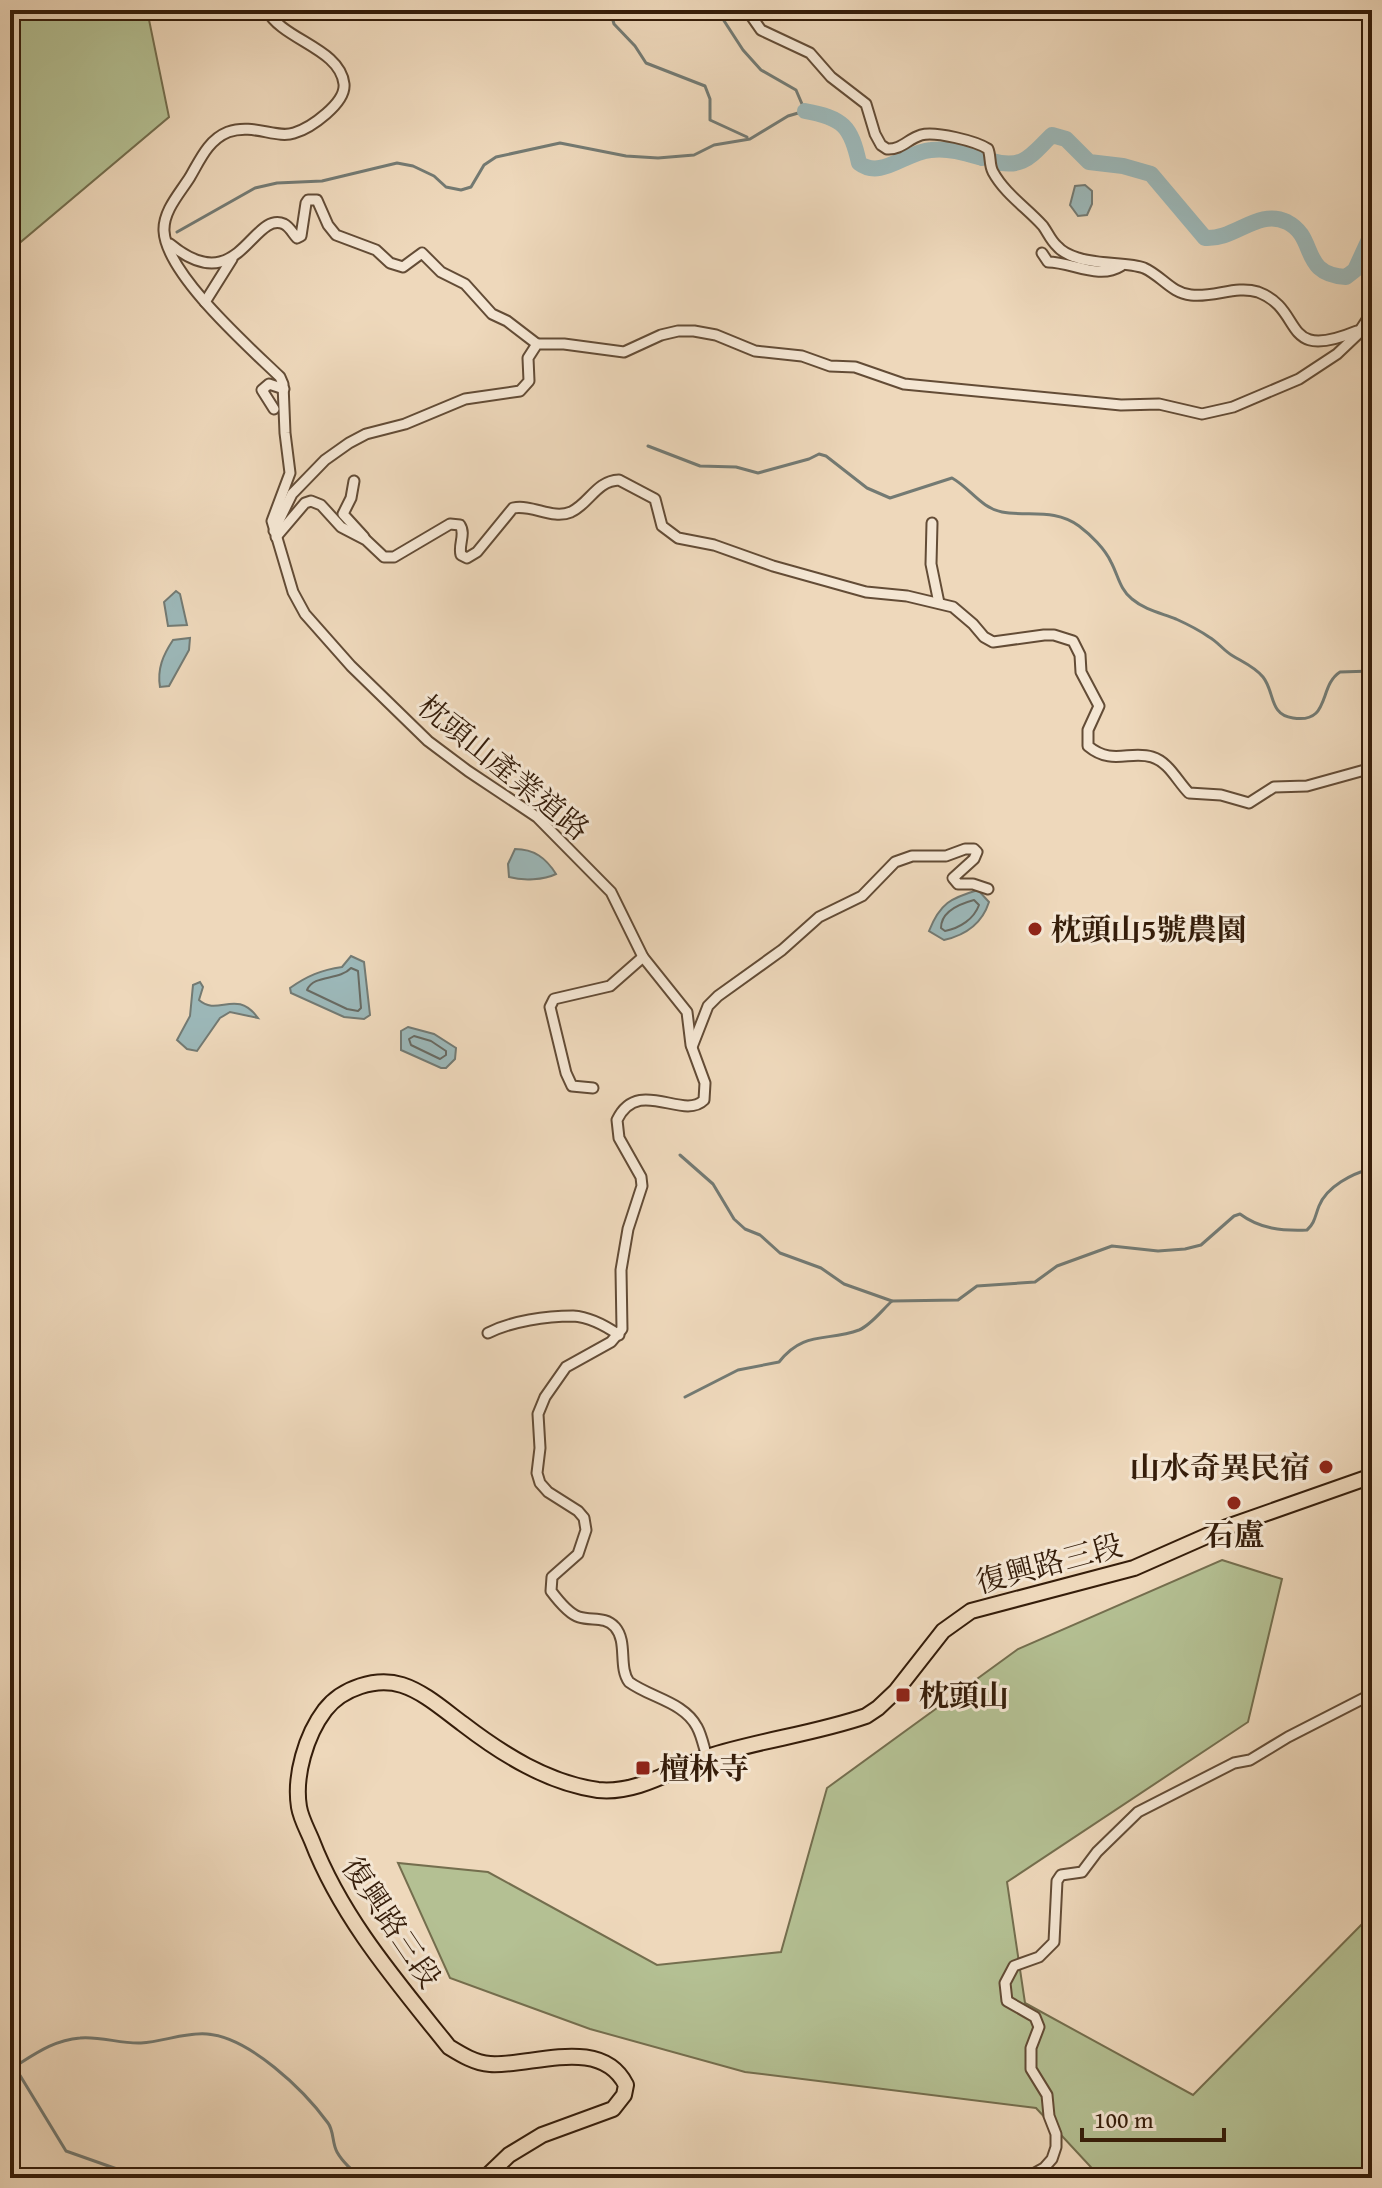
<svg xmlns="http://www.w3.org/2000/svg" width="1382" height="2188" viewBox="0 0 1382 2188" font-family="'Gentium Book Plus','Noto Serif TC',serif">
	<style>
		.green { fill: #b4c093; stroke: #746e4e; stroke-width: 2 }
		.water { fill: #9cb8b9; stroke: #737a73; stroke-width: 2 }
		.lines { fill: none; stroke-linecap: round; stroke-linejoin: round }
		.shore { stroke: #686a62; stroke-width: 2 }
		.stream { stroke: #737a73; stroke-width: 3 }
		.river { stroke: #9cb8b9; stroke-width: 16 }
		.minor-casing { stroke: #634c36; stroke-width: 13 }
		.primary-casing { stroke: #351d0a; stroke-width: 18 }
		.minor { stroke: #f4e6d3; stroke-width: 9 }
		.primary { stroke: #eed8bb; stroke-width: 14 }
		.poi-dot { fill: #8f2418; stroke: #f4e6d3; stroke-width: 3 }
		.labels { text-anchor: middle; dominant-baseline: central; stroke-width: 6; stroke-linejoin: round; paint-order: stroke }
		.street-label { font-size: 30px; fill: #351d0a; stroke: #f4e6d3 }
		.poi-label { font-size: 30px; font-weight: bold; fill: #351d0a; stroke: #f4e6d3; text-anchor: start }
	</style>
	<rect width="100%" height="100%" fill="#eed8bb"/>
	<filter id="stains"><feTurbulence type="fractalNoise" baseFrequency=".0025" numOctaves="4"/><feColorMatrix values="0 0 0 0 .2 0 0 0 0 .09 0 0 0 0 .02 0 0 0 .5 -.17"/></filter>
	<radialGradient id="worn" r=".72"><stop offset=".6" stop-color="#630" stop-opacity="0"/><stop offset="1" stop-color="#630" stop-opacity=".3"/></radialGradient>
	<g class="green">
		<polygon points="10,10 147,10 169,117 10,251"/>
		<polygon points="1222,1560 1282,1579 1248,1722 1007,1882 1025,2003 1193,2095 1372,1914 1372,2178 1101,2178 1036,2108 745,2072 590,2029 450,1978 398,1863 488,1872 657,1965 781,1952 827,1788 1018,1649"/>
	</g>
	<g class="water">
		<polygon points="1085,185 1092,191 1092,204 1087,215 1078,216 1070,205 1075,186"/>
		<polygon points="176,591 180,594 187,625 168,626 164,602"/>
		<path d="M190 638 189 650 169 686 160 687C157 669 163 655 173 640Z"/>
		<path d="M515 849C534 849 546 858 556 874 544 880 523 881 509 877L508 864Z"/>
		<path d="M978 890 989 902C982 924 966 935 944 940L929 931C940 903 951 898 978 890Z"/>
		<path d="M351 956 364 962 370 1015 364 1019 344 1017 291 993 290 988C307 976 321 970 342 967Z"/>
		<path d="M200 982 203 987 199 1000C218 1017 236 988 258 1018L230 1012 220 1018 197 1051 187 1049 177 1040 190 1016 193 985Z"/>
		<polygon points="408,1027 434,1034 456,1048 455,1059 446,1068 441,1068 401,1050 401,1031"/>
	</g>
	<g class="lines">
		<g class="shore">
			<path d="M974 900 979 905C974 919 960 928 945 931L941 928C941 912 959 904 974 900Z"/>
			<path d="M351 968 358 971 361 1008 358 1011 347 1009 307 990C314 974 339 981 351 968Z"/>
			<polygon points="414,1036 431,1041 446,1051 446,1055 440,1059 411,1045 409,1039"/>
		</g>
		<g class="stream">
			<polyline points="610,10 614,24 635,46 646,63 705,86 710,99 710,120 747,137"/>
			<polyline points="177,232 255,188 277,183 322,181 397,163 413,166 434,176 446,187 461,190 471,187 484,165 496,157 560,143 626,156 658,158 694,155 714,145 750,139 788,116 805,111 796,90 761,70 743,50 717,10"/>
			<path d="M648 446 700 466 736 467 758 473 809 459 819 454 826 456 867 488 890 498 952 478C970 488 981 508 1002 512 1029 517 1054 508 1079 526 1091 535 1105 549 1111 562 1118 575 1120 590 1132 599 1145 610 1161 613 1176 619 1187 624 1199 630 1209 637 1218 642 1224 651 1233 656 1243 662 1255 667 1263 677 1275 692 1269 715 1293 718 1331 724 1318 686 1340 672L1372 671"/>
			<path d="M680 1155 713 1184 734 1219 745 1229 760 1235 780 1253 821 1268 844 1284 892 1301 958 1300 977 1286 1035 1282 1057 1266 1112 1246 1158 1251 1185 1249 1201 1245 1234 1216 1240 1214C1260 1229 1282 1231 1307 1230 1315 1223 1315 1216 1319 1206 1327 1186 1352 1174 1372 1168"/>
			<path d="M685 1397 738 1370 779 1362C804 1330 827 1342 859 1330 871 1325 882 1310 892 1301"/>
			<polyline points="10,2059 66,2151 117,2169 117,2178"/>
			<path d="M14 2067C35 2054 54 2040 80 2038 100 2036 121 2044 141 2043 163 2042 185 2032 207 2034 249 2037 304 2090 328 2123 334 2131 332 2143 337 2152 342 2161 353 2172 362 2178"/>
		</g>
		<g class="river">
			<path d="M805 111C843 118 851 126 859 163 881 180 905 152 931 150 949 148 965 153 982 158"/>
			<path d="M992 161C1024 170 1031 155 1052 135L1066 139 1089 162 1123 166 1151 174 1205 238C1235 240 1258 208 1287 222 1318 238 1299 274 1346 277L1355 270 1372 233"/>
		</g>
		<defs>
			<g id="minor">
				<path d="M267 10C282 40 340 48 344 84 346 103 311 128 294 133 276 139 253 123 228 132 208 140 200 160 190 177 180 193 163 211 164 231 166 274 249 347 280 377L283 384 285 433 290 473 272 521 293 592 305 614 351 666 428 741 468 771 537 817 611 892 643 957 687 1012 691 1045 705 1083 704 1100C683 1121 638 1076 617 1120L619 1138 641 1177 642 1186 628 1229 621 1270 622 1329 611 1342 566 1367 545 1397 538 1414 540 1448 537 1473 540 1483 548 1492 578 1511 584 1518 586 1530 578 1554 552 1577 551 1591C557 1599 569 1614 579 1617 592 1621 605 1616 615 1627 628 1642 618 1667 629 1682 651 1698 684 1702 697 1727 702 1736 704 1748 707 1757"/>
				<path d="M747 10 761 30 810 53 831 77 866 104 875 134 881 145 887 149C901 150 908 139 921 135 935 131 976 141 988 149 991 156 989 165 993 172 1005 194 1027 208 1043 226 1048 233 1051 241 1057 246 1062 252 1071 256 1078 258 1098 265 1129 262 1144 268 1162 276 1171 293 1191 295 1214 298 1236 285 1258 292 1306 310 1279 363 1357 331"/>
				<path d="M170 244C239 301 252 210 284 224 290 227 293 234 297 238L301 236 306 203 308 200H317L328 225 336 235 376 250 390 263 403 267 422 253 441 272 465 284 492 314 507 321 537 344"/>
				<path d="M1042 253 1048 262C1072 262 1099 280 1121 266"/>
				<polyline points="205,302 232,259"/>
				<polyline points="274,409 262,390 269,384 284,389"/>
				<polyline points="354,481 351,498 343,514 364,537"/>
				<polyline points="932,523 931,564 939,603"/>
				<polyline points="274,531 292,494 325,460 349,443 366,434 405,424 465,399 520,391 529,381 528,358 537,344 564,344 624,352 661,335 678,331 694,331 716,335 755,351 802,356 830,366 855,367 904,384 1121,405 1159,404 1202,414 1233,407 1299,379 1337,354 1357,335 1372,312"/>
				<path d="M276 537 305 503 311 501 321 505 341 527 366 540 384 557H394L450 524 460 525C466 534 458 545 461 555L467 558 477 552 513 508C533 504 552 520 571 512 590 503 596 481 619 480L655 499 662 526 678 538 714 545 773 566 866 592 907 596 953 607 973 624 984 637 993 642 1044 635H1054L1073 641 1080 655 1081 672 1099 706 1088 730V746C1112 766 1130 750 1152 757 1169 762 1177 781 1189 793L1221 795 1249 803 1274 787 1307 786 1372 768"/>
				<polyline points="692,1047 708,1006 718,996 782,950 819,917 862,896 895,862 912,856 946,856 965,849 974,849 977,852 974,859 953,878 958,884 973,884 988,889"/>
				<polyline points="593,1088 572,1086 566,1073 550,1007 554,999 610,986 643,957"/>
				<path d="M488 1333C512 1321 546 1316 573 1316 590 1317 606 1326 619 1335"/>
				<polyline points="1026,2178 1044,2168 1052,2159 1056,2147 1056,2134 1049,2116 1047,2095 1031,2069 1031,2048 1039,2027 1035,2017 1007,2001 1005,1983 1014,1966 1039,1957 1054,1942 1057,1881 1061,1875 1082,1872 1097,1852 1138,1812 1234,1763 1250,1760 1288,1737 1372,1694"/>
			</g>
			<path id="primary" d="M485 2178 509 2155 542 2135 613 2109 624 2095 626 2085C601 2035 531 2067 490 2064 475 2063 462 2055 449 2047 398 1983 342 1919 312 1841 308 1831 301 1819 299 1807 294 1776 306 1735 325 1710 342 1688 376 1677 402 1685 424 1692 444 1710 463 1724 502 1754 548 1783 598 1790 637 1794 672 1770 707 1757 759 1740 814 1734 866 1716L878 1708 896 1691 943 1631 971 1611 1134 1568 1227 1527 1372 1476"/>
		</defs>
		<use href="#minor" class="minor-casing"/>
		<use href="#primary" class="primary-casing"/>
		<use href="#minor" class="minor"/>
		<use href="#primary" class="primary"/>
	</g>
	<g class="poi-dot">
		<circle cx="1035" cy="929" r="8"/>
		<circle cx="1326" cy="1467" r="8"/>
		<circle cx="1234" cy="1503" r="8"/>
		<rect x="895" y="1687" width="16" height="16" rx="4"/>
		<rect x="635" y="1760" width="16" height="16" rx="4"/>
	</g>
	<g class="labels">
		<g class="street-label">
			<text transform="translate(504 767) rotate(39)">枕頭山產業道路</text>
			<text transform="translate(1049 1563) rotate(-15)">復興路三段</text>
			<text transform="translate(392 1922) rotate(56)">復興路三段</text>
		</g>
		<g class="poi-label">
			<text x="1051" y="929">枕頭山5號農園</text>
			<text x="1310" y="1467" text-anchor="end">山水奇異民宿</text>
			<text x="1234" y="1534" text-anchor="middle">石盧</text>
			<text x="919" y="1695">枕頭山</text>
			<text x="659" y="1768">檀林寺</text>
		</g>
	</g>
	<rect width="1382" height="2188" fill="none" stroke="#eed8bb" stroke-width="40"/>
	<rect x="12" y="12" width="1358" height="2164" fill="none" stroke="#351d0a" stroke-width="4"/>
	<rect x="20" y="20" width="1342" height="2148" fill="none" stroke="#351d0a" stroke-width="2"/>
	<path d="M1082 2128v12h142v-12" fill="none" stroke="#351d0a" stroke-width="4"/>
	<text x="1094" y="2128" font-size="24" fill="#351d0a" stroke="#f4e6d3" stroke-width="6" paint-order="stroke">100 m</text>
	<rect width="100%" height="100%" filter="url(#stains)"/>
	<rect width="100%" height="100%" fill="url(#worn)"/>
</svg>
